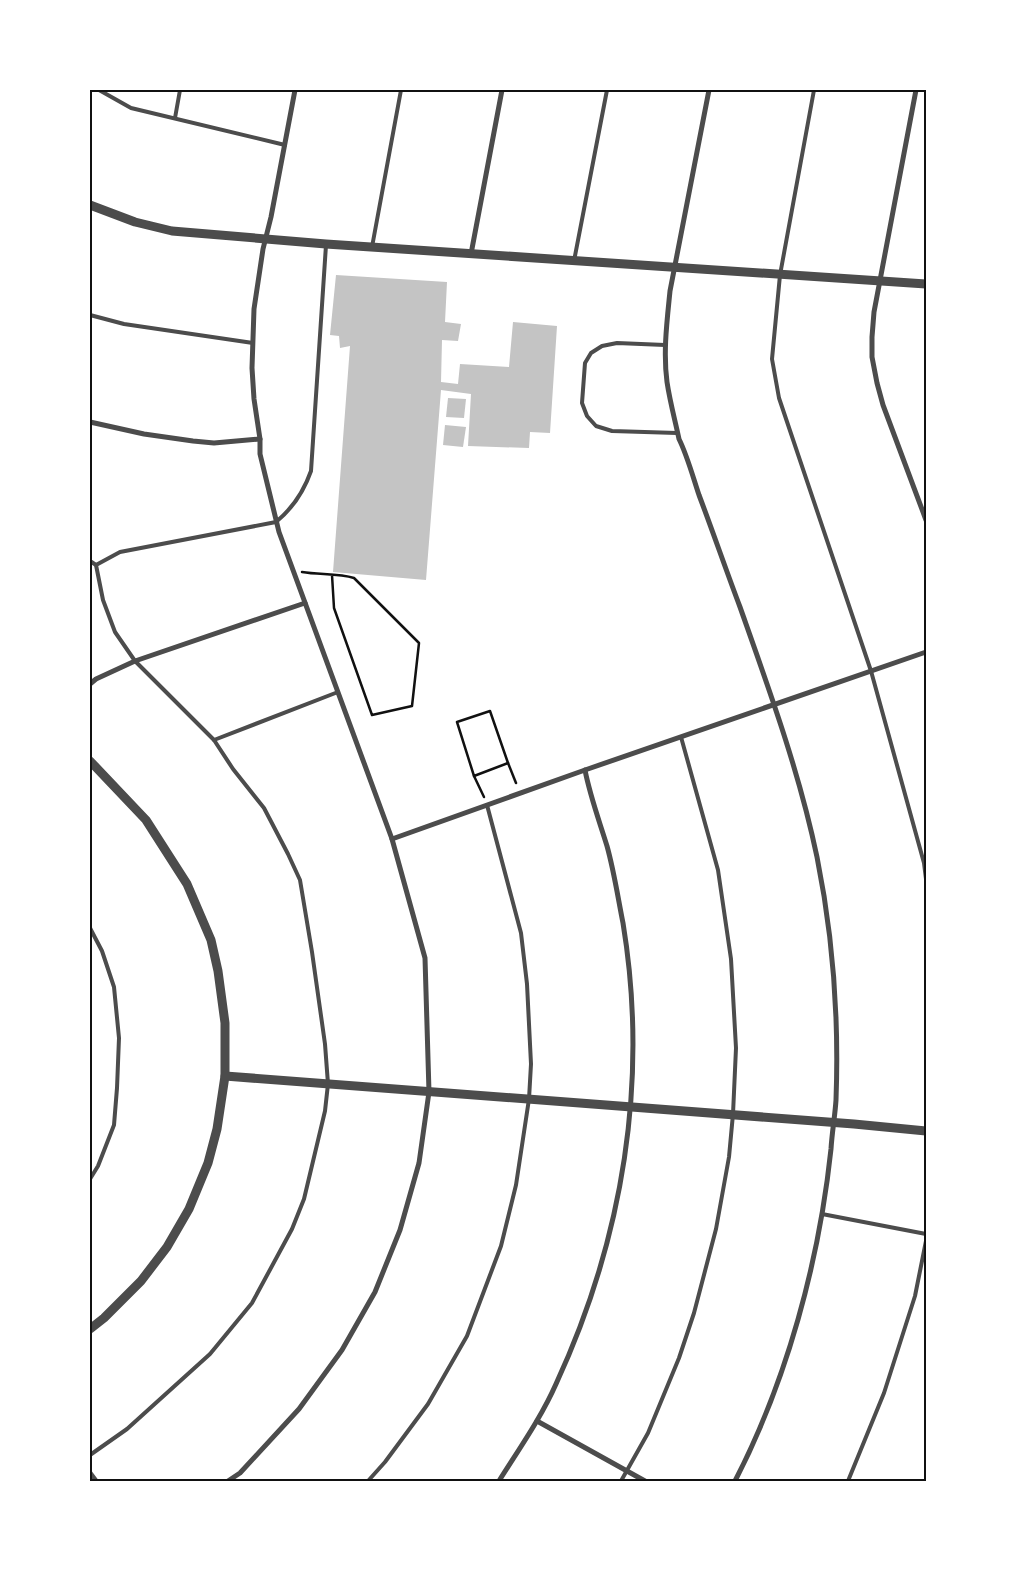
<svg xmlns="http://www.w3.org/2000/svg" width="1016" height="1571" viewBox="0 0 1016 1571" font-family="'Noto Sans',sans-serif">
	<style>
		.building { fill: #c4c4c4 }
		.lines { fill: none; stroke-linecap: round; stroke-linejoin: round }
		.path { stroke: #111; stroke-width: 2.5 }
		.service { stroke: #4c4c4c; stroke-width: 4 }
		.minor { stroke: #4c4c4c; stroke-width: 5 }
		.tertiary { stroke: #4c4c4c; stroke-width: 9 }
		.neatline { fill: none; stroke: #111; stroke-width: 2 }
	</style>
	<rect width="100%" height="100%" fill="#fff"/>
	<g class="building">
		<polygon points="336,275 447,282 445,322 461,324 458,341 442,340 441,382 458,384 460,364 509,367 513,322 557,326 550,433 530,432 529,448 468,446 471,394 441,390 426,580 333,572 350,346 340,348 339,336 330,335"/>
		<polygon points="448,398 466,399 464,418 446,417"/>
		<polygon points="445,425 466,427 463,447 443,445"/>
	</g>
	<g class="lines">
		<g class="path">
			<path d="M302 572C319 575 338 573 354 578L419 643 412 706 372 715 334 608 332 575"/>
			<polygon points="490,711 508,763 474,776 457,722"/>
			<polyline points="508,763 516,783"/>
			<polyline points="474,776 484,797"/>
		</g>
		<g class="service">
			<polyline points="99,90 131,108 285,145"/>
			<polyline points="814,90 780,275 772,359 779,398 871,671 924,863 926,879"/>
			<polyline points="175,118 180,90"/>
			<polyline points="372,247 401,90"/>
			<polyline points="574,261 607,90"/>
			<polyline points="90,315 124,324 253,343"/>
			<polyline points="665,345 617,343 602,346 591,353 585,363 582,403 587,416 596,426 612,431 677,433"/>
			<polyline points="90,561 96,565 103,600 115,632 135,661 214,740 233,769 264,808 288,854 300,880 312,952 325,1044 328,1084 325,1111 304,1199 292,1229 252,1303 210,1354 127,1429 90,1455"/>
			<path d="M96 565 120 552 276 522C293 508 304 491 311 471L326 245"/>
			<polyline points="214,740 338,692"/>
			<polyline points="90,928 102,951 114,987 119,1038 117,1088 114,1125 98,1166 90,1179"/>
			<polyline points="822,1214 926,1234"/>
			<polyline points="368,1481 385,1462 428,1404 467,1336 501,1246 516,1185 529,1099 531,1064 527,984 521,933 487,805"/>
			<polyline points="621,1481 648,1433 679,1358 694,1313 716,1229 729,1157 733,1114 736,1048 731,959 718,870 681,737"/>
			<polyline points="848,1481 884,1393 915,1296 926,1241"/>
		</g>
		<g class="minor">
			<path d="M709 90 670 291C667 321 663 352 667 382 670 402 675 420 679 439 687 455 693 477 699 495 713 532 726 570 740 607 769 689 799 771 817 857 833 936 839 1019 836 1100 835 1116 832 1132 831 1149 819 1262 787 1380 735 1481"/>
			<polyline points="916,90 874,312 872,337 872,357 877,383 883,405 926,520"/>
			<polyline points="471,254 502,90"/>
			<polyline points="90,422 144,434 193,441 214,443 260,439"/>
			<polyline points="90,684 96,679 135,661 305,603"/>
			<polyline points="392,839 585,770 926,652"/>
			<polyline points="537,1421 645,1481"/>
			<polyline points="90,1473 96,1481"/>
			<polyline points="228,1481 240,1473 299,1409 342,1350 375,1292 400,1230 419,1163 429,1092 425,958 392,839 279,532 260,454 260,439 254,399 252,368 254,309 263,249 271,217 295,90"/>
			<path d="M499 1481C519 1449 541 1418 556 1384 623 1239 649 1081 623 923 618 898 614 871 607 846 599 820 590 796 585 770"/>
		</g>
		<g class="tertiary">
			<polyline points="90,205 135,222 172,231 326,244 926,284"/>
			<polyline points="90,761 146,820 187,884 211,940 218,971 225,1023 225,1076 217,1129 208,1163 189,1209 167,1247 141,1281 104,1318 90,1329"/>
			<polyline points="225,1076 854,1124 926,1131"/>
		</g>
	</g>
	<rect width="1016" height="1571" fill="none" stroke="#ffffff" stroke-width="182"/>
	<rect x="91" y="91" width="834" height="1389" class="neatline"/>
</svg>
